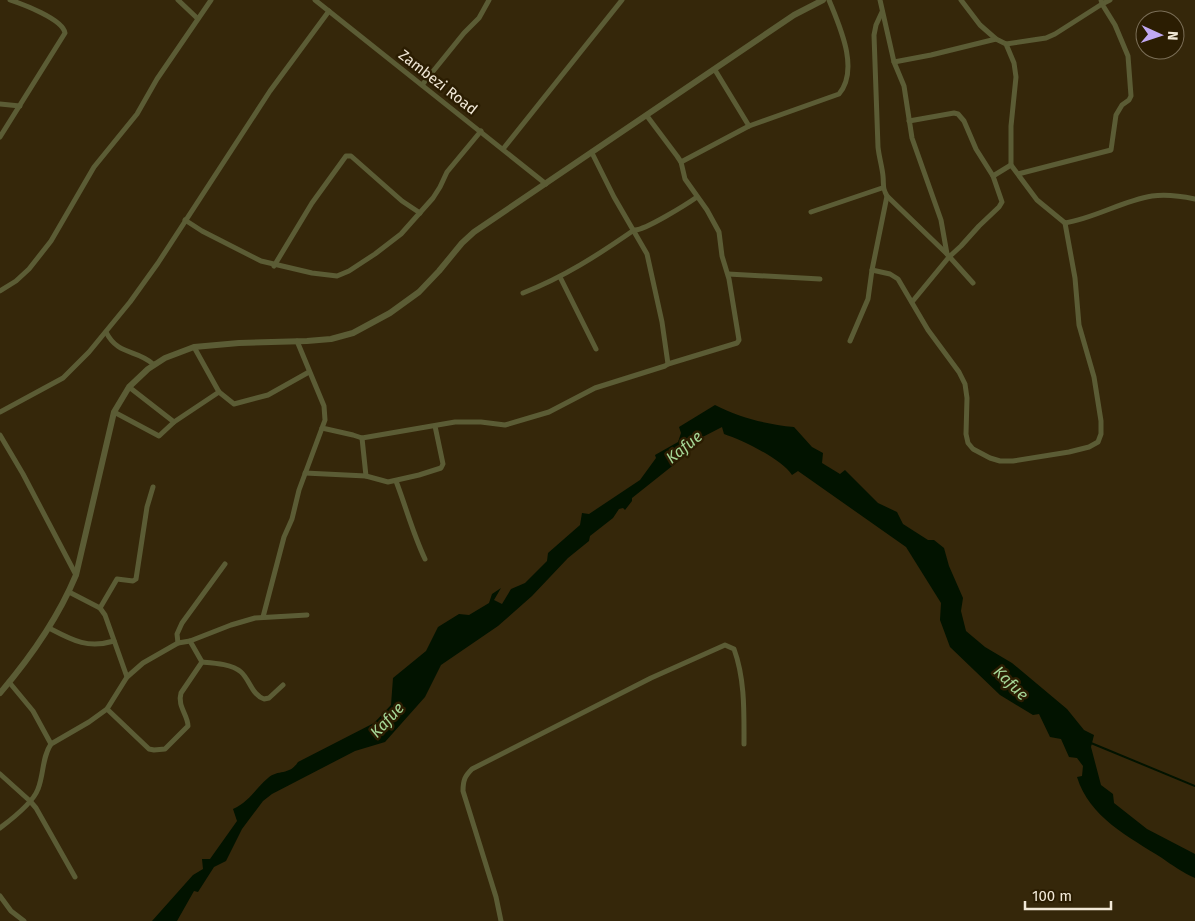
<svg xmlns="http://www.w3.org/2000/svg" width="1195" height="921" viewBox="0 0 1195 921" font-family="'Fira Sans',sans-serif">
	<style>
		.water { fill: #021300 }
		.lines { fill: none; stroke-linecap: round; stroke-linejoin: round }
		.stream { stroke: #021300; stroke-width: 2 }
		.minor { stroke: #5b5c35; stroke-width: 5 }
		.tertiary { stroke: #5b5c35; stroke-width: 6 }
		.labels { text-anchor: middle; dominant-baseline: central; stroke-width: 5; stroke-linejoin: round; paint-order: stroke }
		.street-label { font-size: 15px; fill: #f1e8d7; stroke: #2b1d02 }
		.water-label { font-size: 16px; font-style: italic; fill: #a5d696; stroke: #2b1d02 }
	</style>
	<rect width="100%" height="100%" fill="#35270a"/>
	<path class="water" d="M715 405C741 418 765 424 794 427L812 447 823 453 822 463 840 474 845 470 878 503 897 512 903 524 928 540H934L944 548 949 566 963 598 961 611 966 631 985 647 1012 663 1067 709 1084 730 1094 735 1091 747 1101 785 1113 794 1114 803 1147 829 1195 854V878C1183 873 1172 865 1162 858 1129 837 1089 817 1077 777L1082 776 1083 766 1077 758 1069 757 1061 739 1050 737 1039 714 1033 715 1000 695 950 647 940 620 941 603 906 547 798 471 792 475C782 459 742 440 724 434L722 427 691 443 676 463 632 498V501L625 510 623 508 619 509 613 518 590 536 589 541 568 558 532 596 498 626 441 665 425 697 385 742 355 751 272 794 263 801 242 829 226 861 214 867 198 892 194 891 177 921H152L193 875 203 869 202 859H210L237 821 233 809C251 800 254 790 268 778 278 769 289 776 298 762L374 723 391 705 393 678 426 651 438 627 459 614 469 615 489 603 492 594 501 588 494 600 502 604 511 589 525 583 547 561 548 553 580 525 582 513 589 514 640 480 656 458 655 455 678 442 681 433 679 427Z"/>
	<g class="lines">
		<polyline class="stream" points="1091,743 1195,786"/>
		<g class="minor">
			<polyline points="178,0 197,18"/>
			<polyline points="315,0 546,184"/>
			<polyline points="880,0 894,62 904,86 912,138 941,220 947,254"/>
			<path d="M961 0 980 25 996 39 1006 44 1014 63 1016 77 1011 126V165L1037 200 1065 223C1095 218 1122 201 1152 196 1166 194 1181 196 1195 199"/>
			<path d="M882 12 876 25 874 35 878 147C879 157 882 166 883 176 884 186 882 187 887 196L947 254 973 283"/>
			<polyline points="1006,44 1046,38 1055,34 1102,4 1101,0"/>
			<polyline points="894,62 931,55 996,39"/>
			<polyline points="715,70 749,126"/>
			<polyline points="422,85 464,33 479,18 489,0"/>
			<polyline points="0,104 20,106"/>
			<polyline points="909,121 954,113 958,114 964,121 976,149 993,176 1002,202 999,207 979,226 961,246 949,257 912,302"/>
			<path d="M0 137 65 33C63 19 22 4 10 0"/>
			<polyline points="503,149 622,0"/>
			<polyline points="592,153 614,197 647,254 662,322 668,364"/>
			<path d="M681 162 749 126 839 94C860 69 839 25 829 0"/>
			<polyline points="1018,174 1111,150 1116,115 1122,105 1129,100 1131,96 1128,56 1115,25 1102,4 1110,0"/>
			<polyline points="993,176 1011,165"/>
			<polyline points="811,212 882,188"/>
			<polyline points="185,220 202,231 261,261 312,273 337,276 349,271 375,254 401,234 433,198 440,187 447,172 481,131"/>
			<polyline points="274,266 312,203 346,156 351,156 402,201 420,213"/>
			<polyline points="872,270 890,274 898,279 928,330 959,372 965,384 967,398 966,434 968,443 973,449 990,458 1000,461 1013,461 1069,452 1089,447 1098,442 1101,434 1101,421 1094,377 1079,325 1075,278 1065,223"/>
			<polyline points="728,274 820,279"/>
			<polyline points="560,277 596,349"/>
			<polyline points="0,291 16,281 29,269 51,241 94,167 137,114 157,79 211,0"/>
			<path d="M523 293C564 277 598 255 634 230 644 231 687 204 697 197"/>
			<path d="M106 332C118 356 137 349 153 364H155"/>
			<polyline points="850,341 868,299 872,270 887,196"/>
			<polyline points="194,347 219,392 234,404 268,395 309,372"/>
			<polyline points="129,387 174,422"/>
			<polyline points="0,412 63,378 89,352 130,302 158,263 270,91 329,11"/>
			<polyline points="114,412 159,436 174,422 219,392"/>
			<polyline points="322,428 353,435 362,438 455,422 481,422 505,425 549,412 595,388 665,366 668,364 737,343 739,340 729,279 722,256 719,232 707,210 685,179 681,162 677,156 647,116"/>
			<polyline points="0,435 23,474 76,575"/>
			<polyline points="362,438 366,476"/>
			<polyline points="305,473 366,476 388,482 419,475 441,468 443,464 435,426"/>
			<path d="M396 481C406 507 413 534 425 559"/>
			<polyline points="69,592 100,608 105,615 127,677 143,663 178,643 190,641 231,625 255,618 307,615"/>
			<polyline points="100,608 117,579 133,581 136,579 147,507 153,487"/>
			<polyline points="263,617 284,537 292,519 299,490 325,420 324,406 297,341"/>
			<path d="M49 628C72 640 87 649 114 641"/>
			<polyline points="178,643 177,634 182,623 225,564"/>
			<path d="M202 662C214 663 232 664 241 672 250 680 252 695 264 699L269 698 283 685"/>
			<path d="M107 709 149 749 154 750 165 749 188 726C188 715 177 706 181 693L202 662 190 641"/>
			<polyline points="51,744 89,722 107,709 127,677"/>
			<polyline points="0,774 30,801 36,808 75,877"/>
			<path d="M0 828C12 819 33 803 38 789 44 774 42 757 51 744L33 711 9 682"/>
			<polyline points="0,896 11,911 24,921"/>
			<path d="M501 921 496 897 463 791C463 780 465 776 472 769L651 678 725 645 734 649C745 679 744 712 744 744"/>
		</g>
		<path class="tertiary" d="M0 693C31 657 58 618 76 575L114 412 129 387 148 369 165 358 194 347 239 343 307 341 331 339 353 333 390 313 419 292 439 271 462 243 474 232 794 15 823 0"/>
	</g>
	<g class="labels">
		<g class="street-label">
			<text transform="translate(438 82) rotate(38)">Zambezi Road</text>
		</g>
		<g class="water-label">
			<text transform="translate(684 447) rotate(-39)">Kafue</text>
			<text transform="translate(1011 683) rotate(44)">Kafue</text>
			<text transform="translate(387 720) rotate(-47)">Kafue</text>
		</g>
	</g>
	<g transform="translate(1160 35) rotate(93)"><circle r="24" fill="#2b1d02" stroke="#7a6e57"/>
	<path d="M0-4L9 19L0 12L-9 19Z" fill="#c1a8f3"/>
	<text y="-8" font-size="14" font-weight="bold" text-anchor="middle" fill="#f1e8d7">N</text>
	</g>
	<path d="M1025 901v8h86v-8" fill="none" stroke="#f1e8d7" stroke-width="2.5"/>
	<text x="1032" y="901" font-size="15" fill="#f1e8d7" stroke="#2b1d02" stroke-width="4" paint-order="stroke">100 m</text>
</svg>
